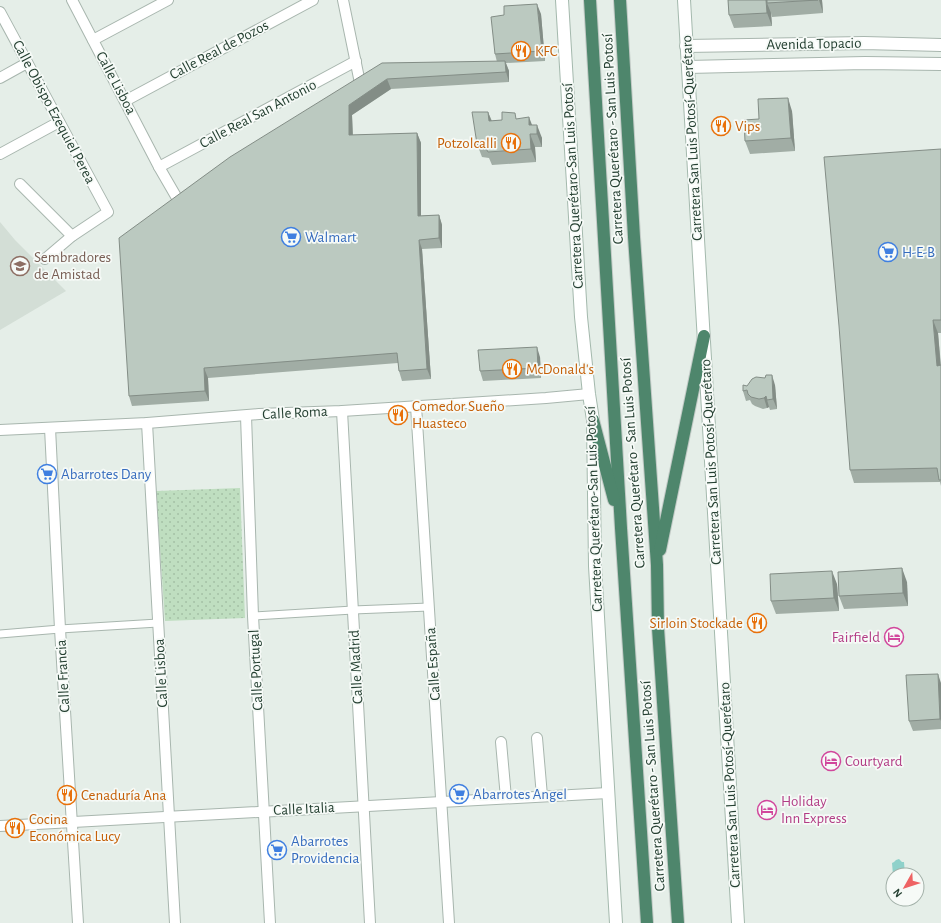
<svg xmlns="http://www.w3.org/2000/svg" width="941" height="923" viewBox="0 0 941 923" font-family="'Alegreya Sans',sans-serif">
	<style>
		.built { fill: #d3ded6 }
		.grass { fill: url(#grass-dots) }
		.water { fill: #8fd1ca }
		.lines { fill: none; stroke-linecap: round; stroke-linejoin: round }
		.pedestrian-casing { stroke: #a8b6ae; stroke-width: 9 }
		.minor-casing { stroke: #a8b6ae; stroke-width: 12 }
		.tertiary-casing { stroke: #a8b6ae; stroke-width: 14 }
		.secondary-casing { stroke: #a4b9ad; stroke-width: 14 }
		.trunk-casing { stroke: #c2cac6; stroke-width: 14 }
		.pedestrian { stroke: #fff; stroke-width: 7 }
		.minor { stroke: #fff; stroke-width: 10 }
		.tertiary { stroke: #fff; stroke-width: 12 }
		.secondary { stroke: #fff; stroke-width: 12 }
		.trunk { stroke: #4e866c; stroke-width: 12 }
		.wall { fill: #a1ada5 }
		.shaded-wall { fill: #838d86 }
		.building { fill: #bbc9c0; stroke: #838d86 }
		.labels { text-anchor: middle; dominant-baseline: central; stroke-width: 3.5; stroke-linejoin: round; paint-order: stroke }
		.street-label { font-size: 15px; fill: #254032; stroke: #f6faf7 }
		.food-label { font-size: 15px; fill: #c56008; stroke: #f6faf7; text-anchor: start }
		.shop-label { font-size: 15px; fill: #366cbe; stroke: #f6faf7; text-anchor: start }
		.education-label { font-size: 15px; fill: #785e54; stroke: #f6faf7; text-anchor: start }
		.hotel-label { font-size: 15px; fill: #b23c85; stroke: #f6faf7; text-anchor: start }
	</style>
	<defs>
		<pattern id="grass-dots" width="8" height="8" patternUnits="userSpaceOnUse"><rect width="8" height="8" fill="#bfdec0"/><path d="M2 2h.1M6 6h.1" fill="none" stroke="#a4c0a5" stroke-width="1.8" stroke-linecap="round"/></pattern>
	</defs>
	<rect width="100%" height="100%" fill="#e5eee8"/>
	<polygon class="built" points="0,222 15,240 66,291 0,330"/>
	<polygon class="grass" points="240,488 245,618 165,621 156,491"/>
	<polygon class="water" points="899,859 902,862 904,862 905,875 893,875 892,863 894,862 896,860"/>
	<g class="lines">
		<defs>
			<g id="pedestrian">
				<polyline points="253,616 353,610 429,607"/>
				<polyline points="0,634 60,629 158,623"/>
			</g>
			<g id="minor">
				<polyline points="72,0 159,167 181,205"/>
				<polyline points="343,0 360,83"/>
				<polyline points="0,12 108,212 72,236 45,259"/>
				<polyline points="93,40 168,0"/>
				<polyline points="0,78 27,63"/>
				<polyline points="125,101 313,0"/>
				<polyline points="0,154 59,122"/>
				<polyline points="159,167 356,61"/>
				<polyline points="20,184 72,236"/>
				<polyline points="416,406 449,923"/>
				<polyline points="342,411 370,923"/>
				<polyline points="246,416 253,616 270,923"/>
				<polyline points="147,423 175,923"/>
				<polyline points="50,428 60,629 78,923"/>
				<polyline points="0,430 147,423 259,414 342,411 546,398 589,394"/>
				<polyline points="537,738 542,796"/>
				<polyline points="501,742 506,798"/>
				<polyline points="0,826 608,793"/>
			</g>
			<g id="tertiary">
				<polyline points="686,46 864,43 941,45"/>
				<polyline points="688,67 865,63 941,64"/>
			</g>
			<g id="secondary">
				<polyline points="562,0 581,317 589,394 593,420 595,566 616,923"/>
				<polyline points="684,0 738,923"/>
			</g>
			<g id="trunk">
				<polyline points="590,0 621,528 647,923"/>
				<polyline points="620,0 634,237 657,565 658,628 678,923"/>
				<polyline points="593,420 614,500"/>
				<polyline points="660,550 704,336"/>
			</g>
		</defs>
		<use href="#pedestrian" class="pedestrian-casing"/>
		<use href="#minor" class="minor-casing"/>
		<use href="#tertiary" class="tertiary-casing"/>
		<use href="#secondary" class="secondary-casing"/>
		<use href="#trunk" class="trunk-casing"/>
		<use href="#pedestrian" class="pedestrian"/>
		<use href="#minor" class="minor"/>
		<use href="#tertiary" class="tertiary"/>
		<use href="#secondary" class="secondary"/>
		<use href="#trunk" class="trunk"/>
	</g>
	<g class="wall">
		<polygon points="728,0 822,0 823,13 772,17 771,13 772,26 734,28 729,15"/>
		<polygon points="541,14 545,61 506,63 509,71 509,82 391,89 352,115 353,135 417,133 421,143 421,216 439,215 442,225 442,248 422,249 431,379 402,381 399,371 398,363 208,378 209,401 132,406 129,396 382,63 497,62 495,54"/>
		<polygon points="792,111 795,151 750,154 745,141 759,119"/>
		<polygon points="488,112 492,121 517,119 532,125 542,138 542,147 535,147 536,162 492,165 489,158 482,157 477,144"/>
		<polygon points="941,149 941,333 938,333 941,365 941,486 940,482 854,483 850,470"/>
		<polygon points="540,357 541,378 483,381 480,371"/>
		<polygon points="775,385 777,409 770,410 769,407 767,408 763,409 755,406 752,404 750,400 746,401 743,391"/>
		<polygon points="907,582 908,606 844,609 839,596"/>
		<polygon points="837,584 839,611 776,614 771,601"/>
		<polygon points="941,683 941,729 913,731 909,721"/>
	</g>
	<g class="shaded-wall">
		<polygon points="766,0 770,0 767,3 771,13 772,26 767,13"/>
		<polygon points="819,0 822,0 823,13"/>
		<polygon points="537,4 541,14 545,61 542,51"/>
		<polygon points="505,61 509,71 509,82 506,72"/>
		<polygon points="387,79 391,89 352,115 353,145 349,135 349,105"/>
		<polygon points="788,98 792,111 795,151 791,138"/>
		<polygon points="488,112 493,125 489,121"/>
		<polygon points="529,117 534,130 529,125"/>
		<polygon points="537,125 542,138 542,147 537,134"/>
		<polygon points="417,133 421,143 421,225 418,216"/>
		<polygon points="530,134 535,147 536,162 531,149"/>
		<polygon points="439,215 442,225 442,248 439,238"/>
		<polygon points="419,240 422,249 431,379 427,369"/>
		<polygon points="933,320 938,333 941,371 937,366"/>
		<polygon points="537,347 540,357 541,378 538,368"/>
		<polygon points="204,368 208,378 209,401 205,391"/>
		<polygon points="772,375 775,385 777,409 773,399"/>
		<polygon points="766,396 769,407 767,408 764,398"/>
		<polygon points="902,568 907,582 908,606 903,593"/>
		<polygon points="832,571 837,584 839,611 834,598"/>
		<polygon points="938,674 941,683 941,721 940,719"/>
	</g>
	<g class="building">
		<polygon points="728,0 766,0 767,13 729,15"/>
		<polygon points="767,0 818,0 767,3"/>
		<polygon points="537,4 542,51 495,54 491,17 504,15 504,6"/>
		<polygon points="505,61 506,72 387,79 349,105 349,135 417,133 418,216 439,215 439,238 419,240 427,369 399,371 397,353 204,368 205,391 129,396 119,238 230,157 382,63"/>
		<polygon points="788,98 791,138 745,141 744,120 759,119 758,99"/>
		<polygon points="472,112 488,112 489,121 502,120 502,112 515,113 516,119 529,117 529,125 537,125 537,134 530,134 531,149 488,152 484,145 477,144"/>
		<polygon points="941,149 941,320 933,320 937,366 941,365 941,480 939,480 937,468 850,470 839,326 824,157"/>
		<polygon points="537,347 538,368 480,371 478,350"/>
		<polygon points="766,375 772,375 773,399 767,400 766,396 764,398 759,399 751,397 748,394 747,390 743,391 743,385 747,386 752,379 756,377 765,378"/>
		<polygon points="902,568 903,593 839,596 838,572"/>
		<polygon points="832,571 834,598 771,601 770,574"/>
		<polygon points="938,674 940,719 909,721 906,675"/>
	</g>
	<defs>
		<symbol id="restaurant-ring" viewBox="-11 -11 22 22"><circle r="9.5" fill="#f6faf7" stroke="#e8710a" stroke-width="1.5"/><path d="M-5-6h1v4h1v-4h1v4h1v-4h1v5L-1.5 .5V6h-2V.5L-5-1ZM5-6V6H3V1.5H1.5Q1.5-4 5-6Z" fill="#e8710a"/></symbol>
		<symbol id="supermarket-ring" viewBox="-11 -11 22 22"><circle r="9.5" fill="#f6faf7" stroke="#3f7fe0" stroke-width="1.5"/><path d="M-6-5.5h2.5l.6 2H6L4.5 2H-2.5L-4.4-4H-6ZM-1.5 3.2a1.3 1.3 0 1 0 .1 0ZM3 3.2a1.3 1.3 0 1 0 .1 0Z" fill="#3f7fe0"/></symbol>
		<symbol id="school-ring" viewBox="-11 -11 22 22"><circle r="9.5" fill="#f6faf7" stroke="#8d6e63" stroke-width="1.5"/><path d="M0-5L7-2L0 1L-7-2ZM-4 1L0 2.5L4 1V4Q0 6-4 4Z" fill="#8d6e63"/></symbol>
		<symbol id="hotel-ring" viewBox="-11 -11 22 22"><circle r="9.5" fill="#f6faf7" stroke="#d1479c" stroke-width="1.5"/><path d="M-6-4.5h1.5V1H6V5H4.5V3h-9V5H-6ZM-4 0a1.8 1.8 0 1 1 3.6 0ZM.5 0V-2.5h3Q6-2.5 6 0Z" fill="#d1479c"/></symbol>
	</defs>
	<g fill-rule="evenodd">
		<use href="#restaurant-ring" x="510" y="40" width="22" height="22"/>
		<use href="#restaurant-ring" x="710" y="115" width="22" height="22"/>
		<use href="#restaurant-ring" x="500" y="132" width="22" height="22"/>
		<use href="#supermarket-ring" x="280" y="226" width="22" height="22"/>
		<use href="#supermarket-ring" x="877" y="241" width="22" height="22"/>
		<use href="#school-ring" x="9" y="255" width="22" height="22"/>
		<use href="#restaurant-ring" x="501" y="358" width="22" height="22"/>
		<use href="#restaurant-ring" x="387" y="404" width="22" height="22"/>
		<use href="#supermarket-ring" x="36" y="463" width="22" height="22"/>
		<use href="#restaurant-ring" x="746" y="612" width="22" height="22"/>
		<use href="#hotel-ring" x="883" y="626" width="22" height="22"/>
		<use href="#hotel-ring" x="820" y="750" width="22" height="22"/>
		<use href="#supermarket-ring" x="448" y="783" width="22" height="22"/>
		<use href="#restaurant-ring" x="56" y="784" width="22" height="22"/>
		<use href="#hotel-ring" x="756" y="799" width="22" height="22"/>
		<use href="#restaurant-ring" x="4" y="817" width="22" height="22"/>
		<use href="#supermarket-ring" x="266" y="839" width="22" height="22"/>
	</g>
	<g class="labels">
		<g class="street-label">
			<text transform="translate(814 44) rotate(-1)">Avenida Topacio</text>
			<text transform="translate(219 50) rotate(-28)">Calle Real de Pozos</text>
			<text transform="translate(116 83) rotate(62)">Calle Lisboa</text>
			<text transform="translate(54 112) rotate(62)">Calle Obispo Ezequiel Perea</text>
			<text transform="translate(258 114) rotate(-28)">Calle Real San Antonio</text>
			<text transform="translate(692 138) rotate(-93)">Carretera San Luis Potosí-Querétaro</text>
			<text transform="translate(613 139) rotate(-93)">Carretera Querétaro - San Luis Potosí</text>
			<text transform="translate(573 186) rotate(-93)">Carretera Querétaro-San Luis Potosí</text>
			<text transform="translate(295 413) rotate(-3)">Calle Roma</text>
			<text transform="translate(711 462) rotate(-93)">Carretera San Luis Potosí-Querétaro</text>
			<text transform="translate(633 463) rotate(-94)">Carretera Querétaro - San Luis Potosí</text>
			<text transform="translate(594 509) rotate(-92)">Carretera Querétaro-San Luis Potosí</text>
			<text transform="translate(433 664) rotate(-94)">Calle España</text>
			<text transform="translate(356 667) rotate(-93)">Calle Madrid</text>
			<text transform="translate(256 670) rotate(-93)">Calle Portugal</text>
			<text transform="translate(161 673) rotate(-93)">Calle Lisboa</text>
			<text transform="translate(63 676) rotate(-93)">Calle Francia</text>
			<text transform="translate(730 785) rotate(-93)">Carretera San Luis Potosí-Querétaro</text>
			<text transform="translate(653 786) rotate(-94)">Carretera Querétaro - San Luis Potosí</text>
			<text transform="translate(304 809) rotate(-3)">Calle Italia</text>
		</g>
		<g class="food-label">
			<text x="535" y="51">KFC</text>
			<text x="735" y="126">Vips</text>
			<text x="497" y="143" text-anchor="end">Potzolcalli</text>
			<text x="526" y="369">McDonald's</text>
			<text x="412" y="406">Comedor Sueño<tspan x="412" dy="17">Huasteco</tspan></text>
			<text x="743" y="623" text-anchor="end">Sirloin Stockade</text>
			<text x="81" y="795">Cenaduría Ana</text>
			<text x="29" y="819">Cocina<tspan x="29" dy="17">Económica Lucy</tspan></text>
		</g>
		<g class="shop-label">
			<text x="305" y="237">Walmart</text>
			<text x="902" y="252">H-E-B</text>
			<text x="61" y="474">Abarrotes Dany</text>
			<text x="473" y="794">Abarrotes Angel</text>
			<text x="291" y="841">Abarrotes<tspan x="291" dy="17">Providencia</tspan></text>
		</g>
		<g class="education-label">
			<text x="34" y="257">Sembradores<tspan x="34" dy="17">de Amistad</tspan></text>
		</g>
		<g class="hotel-label">
			<text x="880" y="637" text-anchor="end">Fairfield</text>
			<text x="845" y="761">Courtyard</text>
			<text x="781" y="801">Holiday<tspan x="781" dy="17">Inn Express</tspan></text>
		</g>
	</g>
	<g transform="translate(905 887) rotate(231)"><circle r="19" fill="#f6faf7" stroke="#a2b0a8"/>
	<path d="M0-3L7 15L0 10L-7 15Z" fill="#ee6364"/>
	<text y="-6" font-size="11" font-weight="bold" text-anchor="middle" fill="#254032">N</text>
	</g>
</svg>
